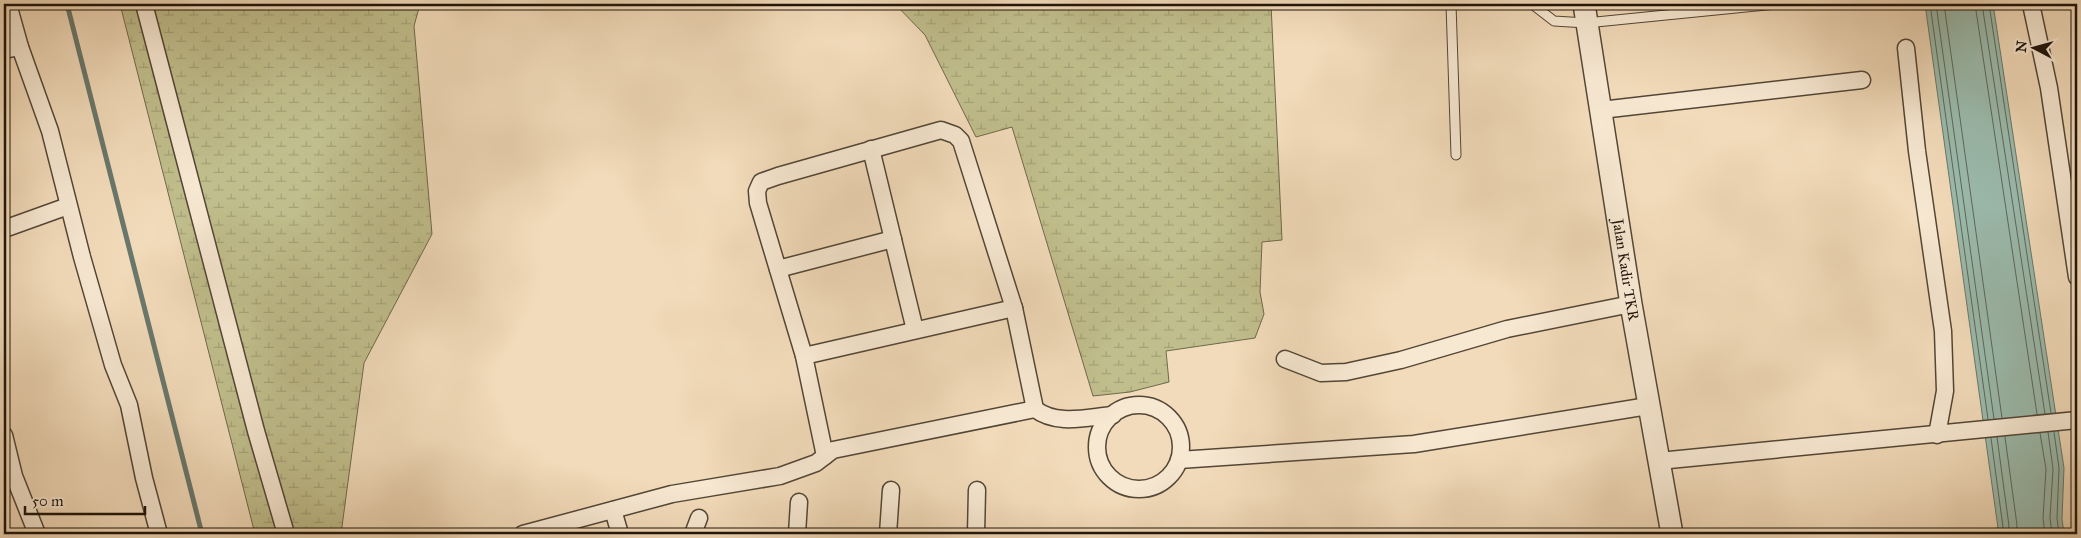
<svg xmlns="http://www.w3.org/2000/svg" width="2081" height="538" viewBox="0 0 2081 538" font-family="'IM FELL Great Primer',serif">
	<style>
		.wetland { fill: url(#wetland-marsh); stroke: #6f694c }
		.water { fill: #9bbbad; stroke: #69786c }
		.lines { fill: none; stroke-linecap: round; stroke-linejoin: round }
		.shore { stroke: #5c685c; stroke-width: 1 }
		.stream { stroke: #69786c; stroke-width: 5 }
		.service-casing { stroke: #534637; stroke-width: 11 }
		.minor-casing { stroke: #534637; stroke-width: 19 }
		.tertiary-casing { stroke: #534637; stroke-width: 24 }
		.service { stroke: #f7e8d2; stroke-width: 9 }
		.minor { stroke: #f7e8d2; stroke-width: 16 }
		.tertiary { stroke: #f7e8d2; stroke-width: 21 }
		.labels { text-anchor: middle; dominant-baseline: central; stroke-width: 4; stroke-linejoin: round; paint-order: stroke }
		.street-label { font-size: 15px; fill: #1e140b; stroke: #f7e8d2 }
	</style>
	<defs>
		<pattern id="wetland-marsh" width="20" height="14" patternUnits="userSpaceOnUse" patternTransform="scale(1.25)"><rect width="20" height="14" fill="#c0be8c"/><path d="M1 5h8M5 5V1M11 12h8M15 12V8" fill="none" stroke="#a5a277"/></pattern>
	</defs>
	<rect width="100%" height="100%" fill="#f2dbba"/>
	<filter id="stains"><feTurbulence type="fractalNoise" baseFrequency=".004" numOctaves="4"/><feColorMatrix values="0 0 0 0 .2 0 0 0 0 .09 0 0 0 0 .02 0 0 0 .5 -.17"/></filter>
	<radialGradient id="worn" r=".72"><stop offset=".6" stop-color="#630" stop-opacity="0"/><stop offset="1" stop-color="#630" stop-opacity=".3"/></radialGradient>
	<g class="wetland">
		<polygon points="120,4 420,4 414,26 432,234 364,363 341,534 255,534"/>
		<polygon points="895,4 1271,4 1282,240 1262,242 1260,292 1264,314 1255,338 1166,351 1169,382 1130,392 1093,396 1012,127 976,137 925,35"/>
	</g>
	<polygon class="water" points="1925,4 1993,4 2064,468 2062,519 2064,534 1958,534 1998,528"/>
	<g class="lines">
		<g class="shore">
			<polyline points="1930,4 1988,419"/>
			<polyline points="1936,4 1994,419"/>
			<polyline points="1944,4 2002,418"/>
			<polyline points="1975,4 2037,414"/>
			<polyline points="1982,4 2045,414"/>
			<polyline points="1989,4 2051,413"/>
			<polyline points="2048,432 2053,469 2050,518 2052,534"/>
			<polyline points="2054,432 2059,468 2057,518 2059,534"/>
			<polyline points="2040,433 2046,469 2043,518 2045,534"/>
			<polyline points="1997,437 2009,526 2007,534"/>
			<polyline points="2005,437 2017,525 2016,534"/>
			<polyline points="1991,438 2003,527 2000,533 1991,534"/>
		</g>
		<polyline class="stream" points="67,4 202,534"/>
		<defs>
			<g id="service">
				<polyline points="1451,4 1456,155"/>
				<polyline points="1532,4 1554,21 1586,23 1776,4"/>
			</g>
			<g id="minor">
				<polyline points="8,4 20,47 50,131 82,257 113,365 129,405 144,478 159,534"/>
				<polyline points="144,4 256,431 286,534"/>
				<polyline points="2031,4 2049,88 2077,277"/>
				<polyline points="1906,48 1917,151 1943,331 1945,391 1937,435"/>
				<polyline points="4,50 20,47"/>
				<polyline points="1601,110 1862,80"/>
				<polyline points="871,149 915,330"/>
				<polyline points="4,229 68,206"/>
				<polyline points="778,269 893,239"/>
				<polyline points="804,356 1014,308"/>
				<polyline points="1285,359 1321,373 1346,372 1401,360 1507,329 1631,304"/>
				<circle cx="1139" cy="447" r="42"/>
				<polyline points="4,435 14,476 37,534"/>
				<path d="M825 456 804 356 758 203 757 191 761 182 778 176 941 130 955 135 961 141 1014 308 1035 409C1057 426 1087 417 1113 415"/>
				<polyline points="1179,460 1414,444 1648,406"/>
				<polyline points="1659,461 2077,420"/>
				<polyline points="613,510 620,534"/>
				<polyline points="523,534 672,494 780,476 816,463 833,450 1035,409"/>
				<polyline points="693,534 699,518"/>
				<polyline points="797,534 799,502"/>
				<polyline points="888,534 891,490"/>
				<polyline points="976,534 977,490"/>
			</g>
			<g id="tertiary">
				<path id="s1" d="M1584 4 1631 304 1672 534"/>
			</g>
		</defs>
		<use href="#service" class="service-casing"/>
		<use href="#minor" class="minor-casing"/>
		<use href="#tertiary" class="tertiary-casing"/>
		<use href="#service" class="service"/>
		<use href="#minor" class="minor"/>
		<use href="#tertiary" class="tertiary"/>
	</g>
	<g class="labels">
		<g class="street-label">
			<text stroke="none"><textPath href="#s1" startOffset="269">Jalan Kadir TKR</textPath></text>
		</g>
	</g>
	<rect width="2081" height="538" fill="none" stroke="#f2dbba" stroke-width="20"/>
	<rect x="5" y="5" width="2071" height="528" fill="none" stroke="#1e140b" stroke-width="2.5"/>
	<rect x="10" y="10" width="2061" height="518" fill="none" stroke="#1e140b"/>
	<g transform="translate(2034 48) rotate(276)" stroke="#f7e8d2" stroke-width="4" paint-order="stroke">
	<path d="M0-4L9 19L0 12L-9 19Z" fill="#1e140b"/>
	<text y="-8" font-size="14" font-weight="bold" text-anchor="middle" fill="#1e140b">N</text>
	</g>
	<path d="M25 506v8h120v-8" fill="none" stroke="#1e140b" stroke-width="2.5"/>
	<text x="32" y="506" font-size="15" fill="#1e140b" stroke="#f7e8d2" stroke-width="4" paint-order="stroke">50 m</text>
	<rect width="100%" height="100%" filter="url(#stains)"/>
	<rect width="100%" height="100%" fill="url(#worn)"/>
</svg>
